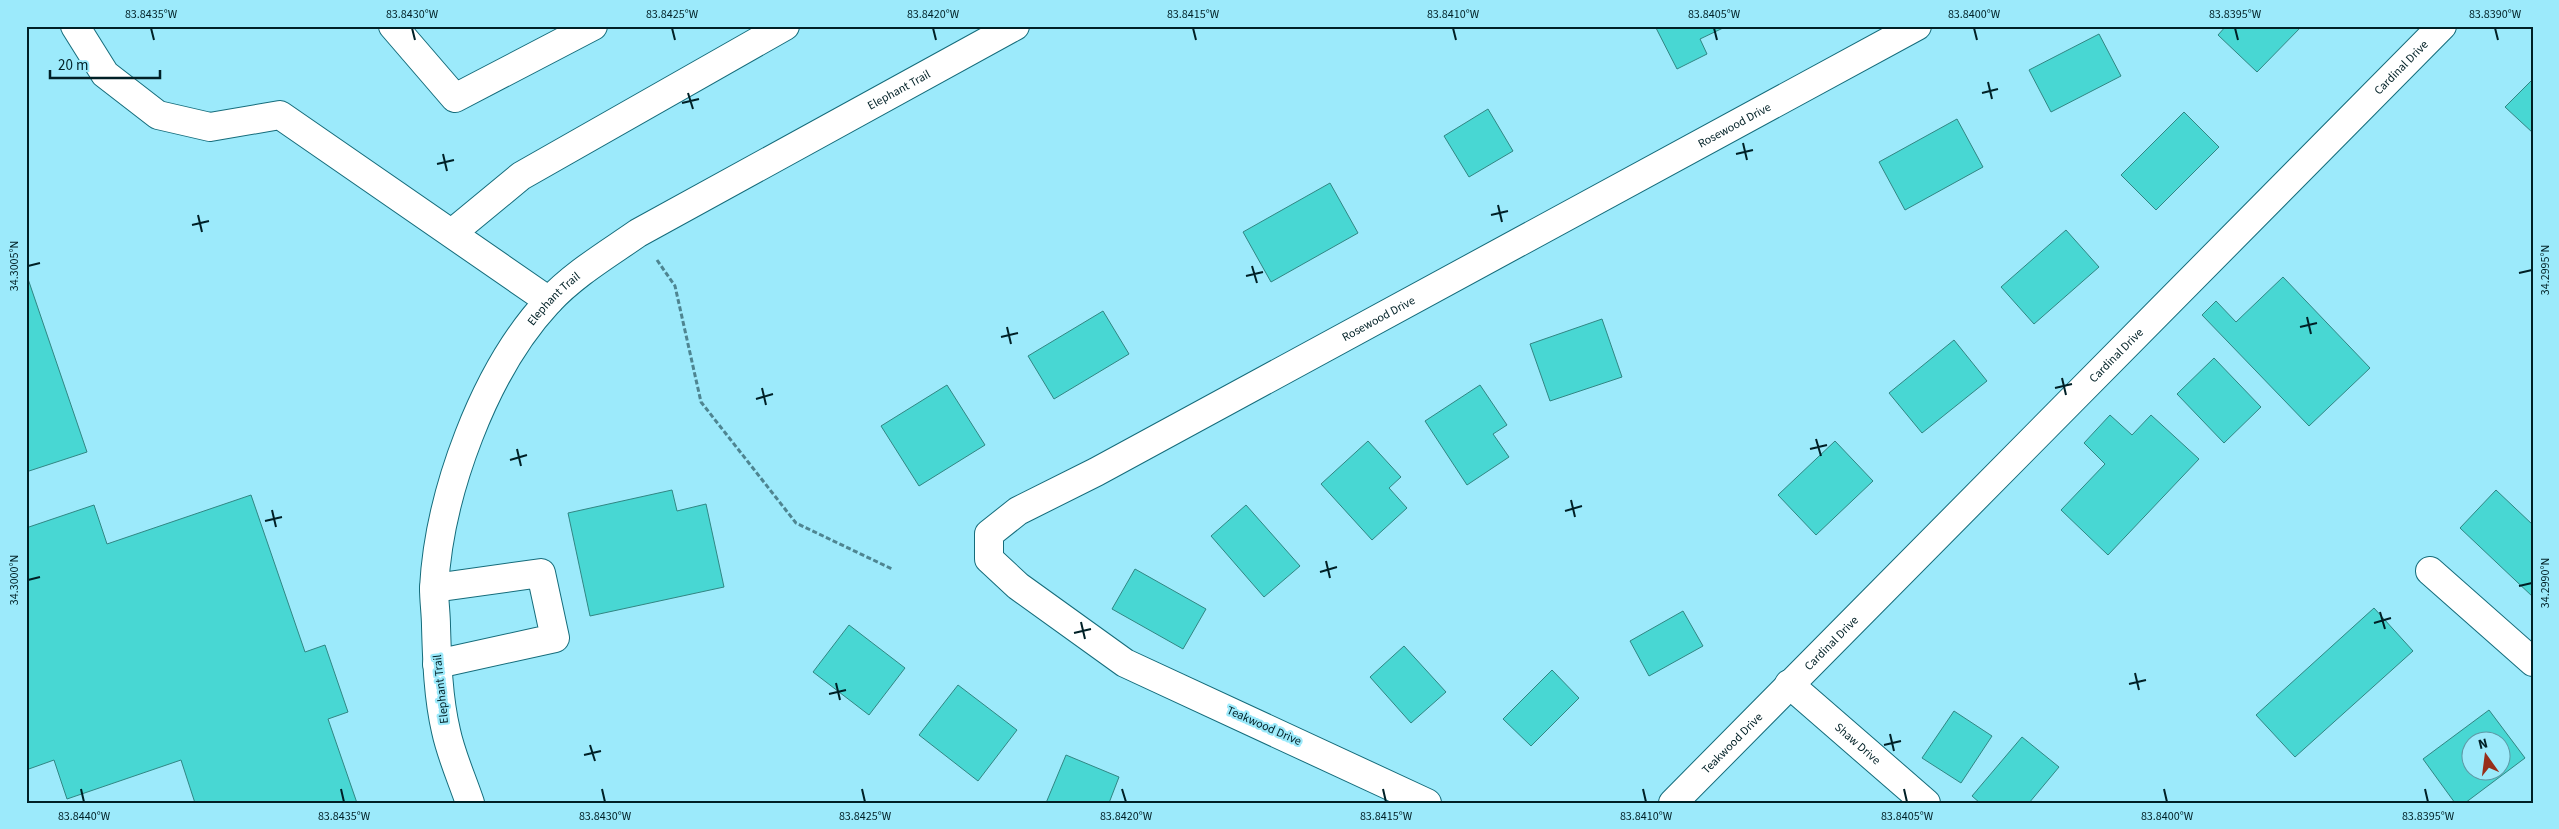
<svg xmlns="http://www.w3.org/2000/svg" width="2559" height="829" viewBox="0 0 2559 829" font-family="'Source Sans 3',sans-serif">
	<style>
		.building { fill: #48d7d3; stroke: #318683; fill-rule: evenodd }
		.lines { fill: none; stroke-linecap: round; stroke-linejoin: round }
		.minor-casing { stroke: #156c7b; stroke-width: 30 }
		.path { stroke: #4e8591; stroke-width: 3; stroke-dasharray: 5 2.5; stroke-linecap: butt }
		.minor { stroke: #fff; stroke-width: 28 }
		.ticks { fill: none; stroke: #002026; stroke-width: 2 }
		.labels { text-anchor: middle; dominant-baseline: central; stroke-width: 4.5; stroke-linejoin: round; paint-order: stroke }
		.street-label { font-size: 12px; fill: #002026; stroke: #9ceafb }
		.neatline { fill: none; stroke: #002026; stroke-width: 2 }
		.ticks-label { font-size: 12px; text-anchor: middle; fill: #002026 }
	</style>
	<rect width="100%" height="100%" fill="#9ceafb"/>
	<g class="building">
		<polygon points="1655,26 1722,26 1723,28 1700,39 1707,54 1677,69"/>
		<polygon points="2226,26 2302,26 2257,72 2218,35"/>
		<polygon points="2099,34 2121,76 2051,112 2029,70"/>
		<polygon points="2533,79 2533,133 2505,107"/>
		<polygon points="1488,109 1513,151 1469,177 1444,136"/>
		<polygon points="2184,112 2219,147 2156,210 2121,175"/>
		<polygon points="1957,119 1983,167 1905,210 1879,162"/>
		<polygon points="1330,183 1358,233 1271,282 1243,232"/>
		<polygon points="2066,230 2099,267 2034,324 2001,287"/>
		<polygon points="26,273 87,452 26,472"/>
		<polygon points="2283,277 2370,368 2309,426 2202,315 2216,301 2236,322"/>
		<polygon points="1103,311 1129,354 1054,399 1028,356"/>
		<polygon points="1602,319 1622,377 1550,401 1530,344"/>
		<polygon points="1954,340 1987,381 1922,433 1889,393"/>
		<polygon points="2214,358 2261,407 2224,443 2177,394"/>
		<polygon points="947,385 985,445 919,486 881,426"/>
		<polygon points="1480,385 1507,425 1493,434 1509,457 1467,485 1425,421"/>
		<polygon points="2110,415 2132,435 2151,415 2199,459 2108,555 2061,510 2105,464 2084,443"/>
		<polygon points="1368,441 1401,477 1389,488 1407,508 1372,540 1321,484"/>
		<polygon points="1835,441 1873,481 1816,535 1778,495"/>
		<polygon points="672,490 677,511 706,504 724,587 590,616 568,513"/>
		<polygon points="2496,490 2533,525 2533,597 2460,528"/>
		<polygon points="251,495 305,652 325,645 348,712 328,719 357,803 195,803 181,760 67,799 54,760 26,770 26,528 94,505 107,544"/>
		<polygon points="1246,505 1300,566 1264,597 1211,536"/>
		<polygon points="1135,569 1206,609 1183,649 1112,609"/>
		<polygon points="2374,608 2413,651 2295,757 2256,715"/>
		<polygon points="1683,611 1703,646 1649,676 1630,641"/>
		<polygon points="849,625 905,668 869,715 813,672"/>
		<polygon points="1404,646 1446,692 1411,723 1370,677"/>
		<polygon points="1552,670 1579,698 1531,746 1503,719"/>
		<polygon points="958,685 1017,730 978,781 919,735"/>
		<path d="M2489 710 2525 758 2465 803H2455L2423 759ZM2472 742H2502V772H2472Z"/>
		<polygon points="1954,711 1992,736 1961,783 1922,758"/>
		<polygon points="2022,737 2059,767 2029,803 1980,803 1972,796"/>
		<polygon points="1066,755 1119,777 1109,803 1046,803"/>
	</g>
	<g class="lines">
		<defs>
			<g id="minor">
				<polyline points="75,26 105,74 158,115 210,127 280,115 549,301"/>
				<polyline points="393,26 455,98 593,26"/>
				<polyline points="452,233 521,176 785,26"/>
				<polyline points="2430,571 2533,662"/>
				<polyline points="434,588 541,573 555,638 437,664"/>
				<path id="s1" d="M1789 684 1926 803"/>
				<path id="s2" d="M470 803C462 779 451 755 446 731 438 697 437 660 436 626 436 614 434 601 434 588 439 494 484 371 548 302 574 274 608 254 638 233L1015 26"/>
				<path id="s3" d="M1427 803 1125 663 1018 586 989 559V534L1018 511 1096 472 1917 26"/>
				<path id="s4" d="M1673 803 2442 26"/>
			</g>
		</defs>
		<use href="#minor" class="minor-casing"/>
		<polyline class="path" points="657,260 675,286 701,402 796,523 892,569"/>
		<use href="#minor" class="minor"/>
	</g>
	<path class="ticks" d="M151 28 154 40M412 28 415 40M672 28 675 40M933 28 936 40M1193 28 1196 40M1453 28 1456 40M1714 28 1717 40M1974 28 1977 40M2235 28 2238 40M2495 28 2498 40M1988 82 1992 99M688 93 693 109M1982 93 1998 89M682 103 699 99M1743 143 1747 160M443 154 447 171M1736 154 1753 150M437 164 454 160M1498 205 1502 222M198 215 202 232M1491 215 1508 211M192 225 209 221M28 266 40 263M1252 266 1257 283M2519 273 2532 270M1246 276 1263 272M2307 317 2311 334M1007 327 1011 344M2300 327 2317 323M1001 337 1018 333M2062 378 2066 395M762 388 766 405M2055 388 2072 384M756 399 773 394M1816 439 1821 456M517 449 521 466M1810 449 1827 445M510 460 527 455M1571 500 1575 517M272 510 276 527M1565 511 1582 506M265 521 282 517M1326 561 1330 578M1320 572 1337 567M28 580 40 577M2519 586 2532 583M2380 612 2385 629M1081 622 1085 639M2374 623 2391 618M1074 633 1091 629M2135 673 2139 690M836 683 840 700M2129 684 2146 680M829 694 846 690M1890 734 1894 751M590 745 595 761M1884 745 1901 741M584 755 601 751M81 789 84 802M341 789 344 802M602 789 605 802M862 789 865 802M1122 789 1126 802M1383 789 1386 802M1643 789 1646 802M1904 789 1907 802M2164 789 2167 802M2425 789 2428 802"/>
	<g class="labels">
		<g class="street-label">
			<text stroke="none"><textPath href="#s4" startOffset="1035">Cardinal Drive</textPath></text>
			<text stroke="none"><textPath href="#s2" startOffset="944">Elephant Trail</textPath></text>
			<text stroke="none"><textPath href="#s3" startOffset="1380">Rosewood Drive</textPath></text>
			<text stroke="none"><textPath href="#s2" startOffset="539">Elephant Trail</textPath></text>
			<text stroke="none"><textPath href="#s3" startOffset="975">Rosewood Drive</textPath></text>
			<text stroke="none"><textPath href="#s4" startOffset="630">Cardinal Drive</textPath></text>
			<text stroke="none"><textPath href="#s4" startOffset="225">Cardinal Drive</textPath></text>
			<text transform="translate(441 689) rotate(-96)">Elephant Trail</text>
			<text transform="translate(1264 726) rotate(24)">Teakwood Drive</text>
			<text stroke="none"><textPath href="#s1" startOffset="91">Shaw Drive</textPath></text>
			<text stroke="none"><textPath href="#s4" startOffset="84">Teakwood Drive</textPath></text>
		</g>
	</g>
	<rect width="2559" height="829" fill="none" stroke="#9ceafb" stroke-width="55"/>
	<g transform="translate(2486 756) rotate(346)"><circle r="24" fill="#9ceafb" stroke="#5e99a6"/>
	<path d="M0-4L9 19L0 12L-9 19Z" fill="#972e1a"/>
	<text y="-8" font-size="14" font-weight="bold" text-anchor="middle" fill="#002026">N</text>
	</g>
	<path d="M50 70v8h110v-8" fill="none" stroke="#002026" stroke-width="2.5"/>
	<text x="58" y="70" font-size="15" fill="#002026" stroke="#9ceafb" stroke-width="4" paint-order="stroke">20 m</text>
	<rect x="28" y="28" width="2504" height="774" class="neatline"/>
	<g class="ticks-label">
		<text x="151" y="18">83.8435°W</text>
		<text x="412" y="18">83.8430°W</text>
		<text x="672" y="18">83.8425°W</text>
		<text x="933" y="18">83.8420°W</text>
		<text x="1193" y="18">83.8415°W</text>
		<text x="1453" y="18">83.8410°W</text>
		<text x="1714" y="18">83.8405°W</text>
		<text x="1974" y="18">83.8400°W</text>
		<text x="2235" y="18">83.8395°W</text>
		<text x="2495" y="18">83.8390°W</text>
		<text transform="translate(14 266) rotate(-90)" y="4">34.3005°N</text>
		<text transform="translate(2545 270) rotate(-90)" y="4">34.2995°N</text>
		<text transform="translate(14 580) rotate(-90)" y="4">34.3000°N</text>
		<text transform="translate(2545 583) rotate(-90)" y="4">34.2990°N</text>
		<text x="84" y="820">83.8440°W</text>
		<text x="344" y="820">83.8435°W</text>
		<text x="605" y="820">83.8430°W</text>
		<text x="865" y="820">83.8425°W</text>
		<text x="1126" y="820">83.8420°W</text>
		<text x="1386" y="820">83.8415°W</text>
		<text x="1646" y="820">83.8410°W</text>
		<text x="1907" y="820">83.8405°W</text>
		<text x="2167" y="820">83.8400°W</text>
		<text x="2428" y="820">83.8395°W</text>
	</g>
</svg>
